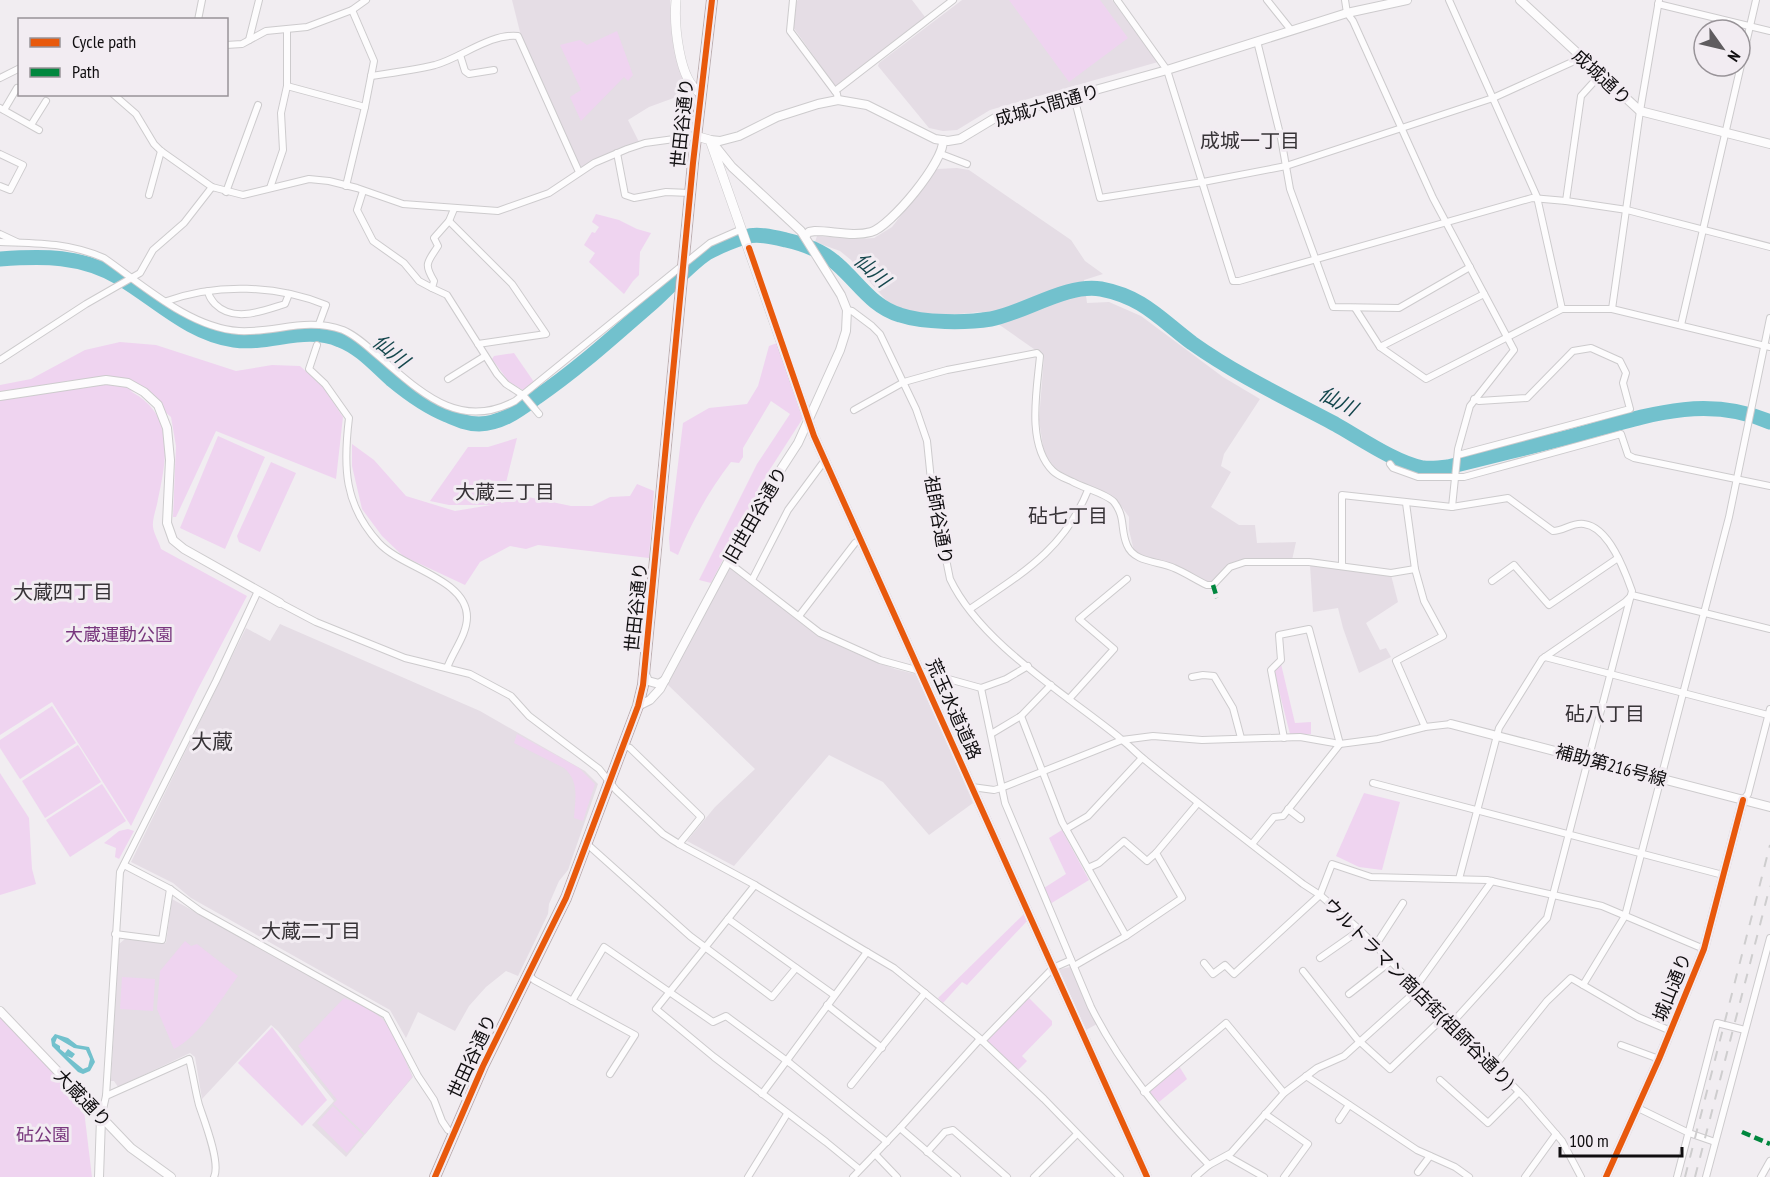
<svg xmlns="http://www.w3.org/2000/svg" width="1770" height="1177" viewBox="0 0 1770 1177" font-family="'PT Sans Narrow','Noto Sans JP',sans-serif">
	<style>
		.built { fill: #e5dde5 }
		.green { fill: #efd4f0 }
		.water { fill: #72c1cd; fill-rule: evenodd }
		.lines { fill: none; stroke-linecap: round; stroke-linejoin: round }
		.river { stroke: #72c1cd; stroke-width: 15 }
		.minor-casing { stroke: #cdcbcd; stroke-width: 8 }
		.tertiary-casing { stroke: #cdcbcd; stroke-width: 10 }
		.secondary-casing { stroke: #cdcbcd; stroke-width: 10 }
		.primary-casing { stroke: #bcaeb0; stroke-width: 12 }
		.minor { stroke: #fdfcfd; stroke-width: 6 }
		.tertiary { stroke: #fdfcfd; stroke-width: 8 }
		.secondary { stroke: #fdfcfd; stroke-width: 9 }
		.primary { stroke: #f4edee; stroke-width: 10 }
		.rail { stroke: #cecdce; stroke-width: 2; stroke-dasharray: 10 10; stroke-linecap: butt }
		.quiet { stroke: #00873e; stroke-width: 4.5; stroke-dasharray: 9 4.5; stroke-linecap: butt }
		.cycleway-casing { stroke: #f2ecf2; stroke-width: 10 }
		.cycleway { stroke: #e8590c; stroke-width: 6 }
		.labels { text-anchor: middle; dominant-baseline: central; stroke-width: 6; stroke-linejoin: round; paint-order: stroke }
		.street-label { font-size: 18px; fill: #100e10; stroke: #f2ecf2 }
		.park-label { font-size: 18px; fill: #78367d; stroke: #f2ecf2 }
		.neighbourhood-label { font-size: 20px; fill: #373337; stroke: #f2ecf2 }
		.water-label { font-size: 20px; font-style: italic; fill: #15474d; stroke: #f2ecf2 }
		.quarter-label { font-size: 21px; fill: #373337; stroke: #f2ecf2 }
	</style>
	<rect width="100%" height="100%" fill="#f1edf1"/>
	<g class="built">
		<polygon points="512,0 670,0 671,27 676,47 691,87 690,92 649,107 628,120 639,142 607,154 578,170 521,36"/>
		<polygon points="798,0 912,0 925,17 836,87 793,27 793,5"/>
		<polygon points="962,0 1112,0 1158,62 990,110 957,130 943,131 929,128 878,66 879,63"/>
		<polygon points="957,168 969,170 1071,240 1085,261 1103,274 1084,280 1087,303 1109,302 1141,316 1223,377 1260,399 1224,454 1221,466 1231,472 1211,507 1239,525 1255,525 1257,543 1296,542 1292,560 1244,561 1212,582 1206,581 1176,565 1159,560 1149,559 1134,551 1129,530 1129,517 1119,503 1107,494 1089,488 1056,469 1044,453 1039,420 1044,356 981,312 947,315 913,314 891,306 851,260 840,251 815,242 817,236 859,239 874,238 892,227 937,169"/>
		<polygon points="1310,565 1391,575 1398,602 1366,623 1380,650 1386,648 1391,657 1359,673 1343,628 1338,608 1313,612"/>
		<polygon points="729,567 818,635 848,650 895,669 919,675 973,803 929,835 883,782 829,755 734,866 687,841 715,807 755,769 667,684"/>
		<polygon points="280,624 480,711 585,771 598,784 568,870 559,881 549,904 548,914 518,976 506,971 486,987 469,1006 455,1031 418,1012 406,1038 390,1010 191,898 173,883 131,862 246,628 270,641"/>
		<polygon points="172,899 344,995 367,1006 384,1019 398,1041 413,1077 346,1157 312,1125 334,1101 278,1031 271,1025 202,1099 195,1057 190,1053 118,1087 114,1081 111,1081 119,944 125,939 166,943"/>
		<polygon points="1070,967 1097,1024 1084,1031 1056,970"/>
	</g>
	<g class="green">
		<polygon points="1009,0 1100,0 1128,38 1069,82"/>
		<polygon points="617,31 633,75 628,81 624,77 581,121 570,97 581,90 560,45 580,40 587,45"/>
		<polygon points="596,214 619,220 637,229 651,233 640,252 639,275 633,281 624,294 589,262 595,253 584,245 592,232 595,233 599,227 592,222"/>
		<path d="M120 342 156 345 236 371 272 365 300 366 323 387 343 417 336 479 216 431 176 517H173L176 446 171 417 144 394 130 391C175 414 167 457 158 499 157 507 152 519 153 527 154 534 159 542 161 549L247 596 198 689 131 826 52 702 0 735V385L31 379 85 350Z"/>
		<path d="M777 343 803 418 767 474 711 583 699 580 757 464 790 414 771 401 743 448V457L739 463 731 462C710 489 691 523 678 555L670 551 669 538 683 423 709 408 747 404 758 386 769 346Z"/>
		<polygon points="514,353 534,382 523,390 509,382 492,359 494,356"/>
		<polygon points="218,436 265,457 225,549 180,528"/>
		<polygon points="517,438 501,503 528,497 571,506 592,506 610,497 630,496 637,484 654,491 649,558 538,545 526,549 510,546 480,562 465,585 403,556 382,536 362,509 352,466 352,444 374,460 406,496 455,511 491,505 449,505 430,501 468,447 488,447"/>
		<polygon points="271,462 296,473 260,552 239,542 237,536"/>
		<polygon points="1281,664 1295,723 1311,722 1311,734 1290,734 1274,671"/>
		<polygon points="52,706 76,743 20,779 0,748 0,740"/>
		<path d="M517 734 579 768 595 784 583 821 574 818C575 799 580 782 564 768L514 743Z"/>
		<polygon points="78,745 101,782 45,818 22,781"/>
		<polygon points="0,773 29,818 32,869 36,884 0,895"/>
		<polygon points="102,784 126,821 70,857 46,820"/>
		<polygon points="1364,793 1400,802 1382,870 1359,867 1336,856"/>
		<polygon points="128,829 134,831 119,859 115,857 116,848 104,843 119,831"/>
		<polygon points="1062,830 1089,880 1050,904 1044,888 1066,874 1049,838"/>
		<polygon points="1024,914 1027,921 967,985 962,982 943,1003 938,998"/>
		<path d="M185 941 191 946 197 944 238 976C221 999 200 1036 174 1049L157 1009 160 971Z"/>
		<polygon points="122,977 155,979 153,1011 120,1009"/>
		<polygon points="1028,997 1052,1021 1052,1025 1022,1056 1027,1061 1018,1070 987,1042 987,1039"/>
		<path d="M344 998C358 1004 375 1010 385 1022 397 1037 404 1058 412 1077L365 1134 333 1104 337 1100 299 1052 301 1050 298 1046Z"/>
		<polygon points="0,1015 83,1102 92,1177 0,1177"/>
		<polygon points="272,1027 327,1100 302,1126 238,1063"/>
		<polygon points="1179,1066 1187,1079 1159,1102 1148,1091"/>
		<polygon points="333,1106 363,1135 347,1153 317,1123"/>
	</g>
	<path class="water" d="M55 1034 68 1038 77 1045 89 1047 95 1062 90 1071 83 1074 78 1072 52 1046 51 1039ZM57 1038 74 1048 86 1050 90 1059 88 1067 83 1069 67 1056 72 1058 75 1054 68 1049 65 1053 60 1049V1046L55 1043Z"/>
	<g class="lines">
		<path class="river" d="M0 259C43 256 81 255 120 278 157 300 190 334 234 340 270 345 305 325 340 340 361 348 376 366 392 380 409 394 427 407 447 415 458 420 467 424 479 424 503 423 519 410 537 397 578 369 615 335 652 303 668 289 690 264 707 253 718 247 733 241 745 237 757 233 773 237 786 240 804 244 823 251 837 264 858 282 872 307 900 315 924 323 966 323 991 319 1024 313 1067 283 1101 289 1143 297 1160 319 1192 343 1237 375 1286 398 1335 424 1360 438 1396 463 1423 468 1431 469 1440 468 1448 467 1488 457 1529 447 1569 437 1637 419 1701 392 1770 422"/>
		<defs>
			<g id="minor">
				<polyline points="793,0 790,31 837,94 838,100"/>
				<polyline points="1117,0 1167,70 1233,281 1239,281 1532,198 1566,201 1627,210 1770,247"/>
				<polyline points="1267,0 1291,30"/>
				<polyline points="1345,0 1347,13 1353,21 1433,198 1514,350 1470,406 1458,449 1452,507"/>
				<polyline points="1449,0 1537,197 1562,309"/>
				<polyline points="1658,4 1770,31"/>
				<polyline points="198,20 202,0"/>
				<polyline points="249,40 259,0"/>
				<polyline points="1257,41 1281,138 1290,189 1333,307 1399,308 1470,267"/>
				<polyline points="226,45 242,44 266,31 307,27 352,10 366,0"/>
				<polyline points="460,55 465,71 469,74 494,70"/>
				<path d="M371 76C392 73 414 70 435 65 461 58 490 33 518 36L579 172"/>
				<polyline points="0,78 20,68"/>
				<polyline points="287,86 365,107"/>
				<polyline points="835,91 953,0"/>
				<polyline points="113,94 136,114 154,144 161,151 212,187 243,195 309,179 329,181 357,188 403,204 498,211 549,193 594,163 627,149 645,143 696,136"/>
				<polyline points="1074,97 1100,198 1203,182 1286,166 1493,98 1581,58"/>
				<polyline points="0,108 39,130"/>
				<polyline points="4,110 17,88"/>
				<polyline points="31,125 46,101"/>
				<polyline points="617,153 625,195 634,198 666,192 690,193"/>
				<polyline points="0,154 23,165 10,190 0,186"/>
				<polyline points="941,154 967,164"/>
				<polyline points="346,186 365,107 374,61 352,10"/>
				<polyline points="270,188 283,150 281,113 287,86 287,30"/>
				<polyline points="363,191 357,210 373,241 404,263 419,281 432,288"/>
				<polyline points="226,192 258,105"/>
				<polyline points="149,195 161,151"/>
				<polyline points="1566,201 1581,96 1600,75"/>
				<path d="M454 209 449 221 434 238 438 246C428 262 423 263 434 281L432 288 447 295 497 374 506 384 523 395 539 414"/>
				<polyline points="449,221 512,284 546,334 478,344"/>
				<polyline points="0,234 17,242"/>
				<path d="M0 242C38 243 69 243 104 258 143 285 190 328 239 331 276 333 305 317 343 330 355 335 366 345 376 354 418 389 457 432 515 401L710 243 742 229"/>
				<path d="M208 291C209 298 211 299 215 304 234 323 262 311 285 304L289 294"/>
				<path d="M167 301C217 283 277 285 326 305L319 324"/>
				<polyline points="1355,308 1380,347 1426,379 1562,309 1612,309 1770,347"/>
				<polyline points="1612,309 1640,111 1659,0"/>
				<path d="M847 310 852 311 872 326 880 334 916 409 927 441 932 490 950 579C981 644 1066 694 1121 739 1130 746 1137 754 1145 760 1197 803 1250 843 1303 884L1320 895 1360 930 1525 1098 1562 1141 1581 1177"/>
				<polyline points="1681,325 1756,0"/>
				<path d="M317 345 309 369 325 384 349 418C343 467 344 505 379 543 402 568 467 579 467 617 467 635 453 651 447 668"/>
				<polyline points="1380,347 1484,294"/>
				<polyline points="0,360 86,304 140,273 153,250 184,223 212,187"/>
				<polyline points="448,379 485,356"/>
				<path d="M854 410 904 382 947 370 1037 353 1040 356C1037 389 1026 445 1053 471 1058 476 1067 479 1073 482 1084 488 1107 494 1114 502 1126 518 1120 529 1127 545 1134 563 1160 561 1174 568 1186 573 1196 580 1207 585H1213L1230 567 1245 562H1309L1391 573 1415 569"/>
				<polyline points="1458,455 1630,409 1623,383 1626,373 1620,361 1591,348 1573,351 1527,398 1479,401 1474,399"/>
				<polyline points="1390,464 1393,468 1418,477 1464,477 1621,434 1628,455 1634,458 1770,486"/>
				<polyline points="1406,503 1415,569 1424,601 1443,636 1396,661 1425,727"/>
				<polyline points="728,562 820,633 880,660 981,688 1006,679 1028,666"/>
				<path d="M1342 566V495L1452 507 1508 498 1553 531C1563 531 1573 522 1584 524 1609 527 1625 571 1632 591L1547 918 1451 1024"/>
				<polyline points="752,580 788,510 825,460"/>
				<polyline points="1492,581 1514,565 1549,605 1618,558"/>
				<polyline points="280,603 316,622 405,658 470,674 511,696 529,716 599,769 616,790 663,834 679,844 755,885 867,952 894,968 925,993 977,1036 1044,1099 1120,1177"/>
				<path d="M970 609C1021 574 1064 550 1088 490"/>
				<polyline points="799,616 855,543 861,539"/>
				<polyline points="1545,657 1768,715"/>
				<polyline points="1192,677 1203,675 1214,676 1233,708 1241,738"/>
				<path d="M981 688 1005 803 1091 1007C1121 1067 1163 1117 1209 1165"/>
				<polyline points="1069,699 1114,649 1079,619 1127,579"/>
				<polyline points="1021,716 1062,822 1126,936"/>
				<polyline points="991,734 1021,716 1051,685"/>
				<polyline points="623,745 630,748 701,817 679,844"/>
				<polyline points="1373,783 1723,875"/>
				<polyline points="972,787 994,790 1001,788 1122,740 1153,736 1202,740 1300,737 1340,744 1378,739 1425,727 1451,724"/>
				<polyline points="1743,800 1748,794 1770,709"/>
				<polyline points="1288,809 1301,819"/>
				<polyline points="1066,829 1088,816 1142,758"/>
				<polyline points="586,843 690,936 772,997 796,968"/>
				<polyline points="1252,844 1274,817 1283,816 1340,744 1309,629 1279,635 1281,660 1271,670 1284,738"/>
				<polyline points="124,865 170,889 200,911 386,1015 418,1076 434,1100 442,1121 448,1130 454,1133"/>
				<polyline points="1088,868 1099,863 1124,841 1147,861 1156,853"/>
				<polyline points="1459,879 1499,728 1542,659 1625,602 1632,595 1770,629"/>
				<polyline points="755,885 656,1009 714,1057 826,1142 859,1169"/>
				<polyline points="728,919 834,995"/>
				<polyline points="115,934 162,940 170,889"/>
				<polyline points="1375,946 1403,903"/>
				<polyline points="1320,958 1360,930"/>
				<polyline points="1204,963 1213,974 1225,965 1234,974 1320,895 1332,864 1371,877 1487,880 1602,906 1704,949"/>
				<polyline points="1074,966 1126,936 1182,898 1156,853 1198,803"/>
				<polyline points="1303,971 1357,1039 1390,1069 1444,1017"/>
				<polyline points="528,974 534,980 635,1035 610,1074"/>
				<polyline points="1583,985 1625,916 1729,517 1770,318"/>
				<polyline points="1349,994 1390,962"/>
				<polyline points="572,1001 604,947 713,1022 726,1016 791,1064 887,1142"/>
				<polyline points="827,1005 882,1048"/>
				<polyline points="982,1041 1053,968 1071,960"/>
				<polyline points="1621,1045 1659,1059"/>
				<polyline points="1494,1067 1547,1001 1571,978 1638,1017 1671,1031"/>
				<polyline points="1306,1076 1417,1150 1455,1167 1469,1177"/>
				<polyline points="1440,1080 1488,1123 1519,1092"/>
				<polyline points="851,1085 925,993"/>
				<polyline points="1144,1092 1226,1023 1284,1093"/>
				<polyline points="762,1094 867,952"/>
				<path d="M106 1096 189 1059C193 1074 195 1090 199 1105 204 1120 221 1163 214 1177"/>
				<polyline points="1638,1108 1689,1133 1715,1142"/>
				<polyline points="1265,1114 1308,1144 1284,1177"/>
				<polyline points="101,1118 106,1096 120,872 216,681 258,591"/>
				<polyline points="1339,1120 1349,1105"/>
				<polyline points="900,1128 957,1177"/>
				<polyline points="927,1152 945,1132 953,1130 1007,1177"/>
				<polyline points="875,1154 897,1177"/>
				<polyline points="1227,1156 1264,1177"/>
				<polyline points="1418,1172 1430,1156"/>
				<polyline points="748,1177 787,1114"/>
				<polyline points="853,1177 900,1128 980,1039"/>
				<polyline points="1034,1177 1077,1134"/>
				<polyline points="1195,1177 1209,1165 1231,1153 1284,1093 1317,1068 1344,1056 1414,993 1418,984 1492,881"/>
				<polyline points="1525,1177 1556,1134"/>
				<polyline points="1677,1177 1717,1023 1745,1030"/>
				<polyline points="1706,1177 1770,938"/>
				<polyline points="1761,1177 1770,1161"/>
			</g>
			<g id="tertiary">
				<polyline points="1520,0 1640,111 1770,144"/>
				<polyline points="710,140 720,141 739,136 777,117 818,104 838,100 867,105 935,139 948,141 960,139 995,118 1167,70 1347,13 1407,0"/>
				<path d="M805 236 809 232 815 231C833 231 853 237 871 232 890 227 945 161 943 140"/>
				<polyline points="0,396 106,380 128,383 144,392 158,405 167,428 170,460 167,523 173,540 184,549 280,603"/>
				<polyline points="645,674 648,681 659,684 665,680"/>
				<polyline points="638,706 650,700 660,689 761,500 798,443 840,350 846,331 847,310 841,295 801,231 732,167 712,142"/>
				<polyline points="1451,724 1770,807"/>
				<polyline points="0,1011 131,1148 171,1177"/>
				<polyline points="99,1177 101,1118"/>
				<polyline points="1606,1177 1659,1059 1704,949 1743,800"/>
			</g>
			<g id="secondary">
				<path d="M676 0C674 22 678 82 701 93"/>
				<polyline points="696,136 710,140 814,436 1147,1177"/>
			</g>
			<polyline id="primary" points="435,1177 483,1066 566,898 638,706 643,685 693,163 712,0"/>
		</defs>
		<use href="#minor" class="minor-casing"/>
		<use href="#tertiary" class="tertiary-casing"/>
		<use href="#secondary" class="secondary-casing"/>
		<use href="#primary" class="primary-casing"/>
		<use href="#minor" class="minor"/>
		<use href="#tertiary" class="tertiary"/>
		<use href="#secondary" class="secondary"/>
		<use href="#primary" class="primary"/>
		<g class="rail">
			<polyline points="1685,1177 1770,845"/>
			<polyline points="1695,1177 1770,886"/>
		</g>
		<g class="quiet">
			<polyline points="1213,585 1217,598"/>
			<polyline points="1742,1132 1770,1144"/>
		</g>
		<defs>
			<g id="cycleway">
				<polyline points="749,248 814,436 1147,1177"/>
				<polyline points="435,1177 483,1066 566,898 638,706 643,685 693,163 712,0"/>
				<polyline points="1606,1177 1659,1059 1704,949 1743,800"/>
			</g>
		</defs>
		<use href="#cycleway" class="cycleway-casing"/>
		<use href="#cycleway" class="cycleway"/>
	</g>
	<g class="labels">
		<g class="street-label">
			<text transform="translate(1602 77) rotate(43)">成城通り</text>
			<text transform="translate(1047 105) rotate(-16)">成城六間通り</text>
			<text transform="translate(682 123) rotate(-84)">世田谷通り</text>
			<text transform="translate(755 515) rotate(-60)">旧世田谷通り</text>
			<text transform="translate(939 520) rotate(80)">祖師谷通り</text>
			<text transform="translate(636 607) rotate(-84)">世田谷通り</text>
			<text transform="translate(954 709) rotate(66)">荒玉水道道路</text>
			<text transform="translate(1611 765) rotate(15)">補助第216号線</text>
			<text transform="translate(1672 987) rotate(-68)">城山通り</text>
			<text transform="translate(1419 993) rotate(45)">ウルトラマン商店街(祖師谷通り)</text>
			<text transform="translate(472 1056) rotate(-65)">世田谷通り</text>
			<text transform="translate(83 1098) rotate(46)">大蔵通り</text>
		</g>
		<g class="park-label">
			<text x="119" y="634">大蔵運動公園</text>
			<text x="43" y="1134">砧公園</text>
		</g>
		<g class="neighbourhood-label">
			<text x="1250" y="141">成城一丁目</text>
			<text x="505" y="492">大蔵三丁目</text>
			<text x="1068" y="516">砧七丁目</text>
			<text x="63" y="592">大蔵四丁目</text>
			<text x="1605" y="714">砧八丁目</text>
			<text x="311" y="931">大蔵二丁目</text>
		</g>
		<g class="water-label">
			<text transform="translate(872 270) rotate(42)">仙川</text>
			<text transform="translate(391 351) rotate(39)">仙川</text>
			<text transform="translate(1338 401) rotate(27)">仙川</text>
		</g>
		<g class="quarter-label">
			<text x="212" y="741">大蔵</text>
		</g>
	</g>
	<rect x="18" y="18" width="210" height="78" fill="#f2ecf2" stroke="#989398" stroke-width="1.5"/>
	<rect x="30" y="38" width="30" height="9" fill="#e8590c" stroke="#989398" stroke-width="1.5"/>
	<text x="72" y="48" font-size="18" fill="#100e10">Cycle path</text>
	<rect x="30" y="68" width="30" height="9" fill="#00873e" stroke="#989398" stroke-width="1.5"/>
	<text x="72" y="78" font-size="18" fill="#100e10">Path</text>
	<g transform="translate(1722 48) rotate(124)"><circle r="28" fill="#f2ecf2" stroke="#989398" stroke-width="1.5"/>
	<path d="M0-4.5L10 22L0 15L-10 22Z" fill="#5f5c5f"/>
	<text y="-9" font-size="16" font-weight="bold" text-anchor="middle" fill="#100e10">N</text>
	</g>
	<path d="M1560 1147v9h122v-9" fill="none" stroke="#100e10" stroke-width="3"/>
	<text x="1569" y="1147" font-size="18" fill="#100e10" stroke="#f2ecf2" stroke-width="4.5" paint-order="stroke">100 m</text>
</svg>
